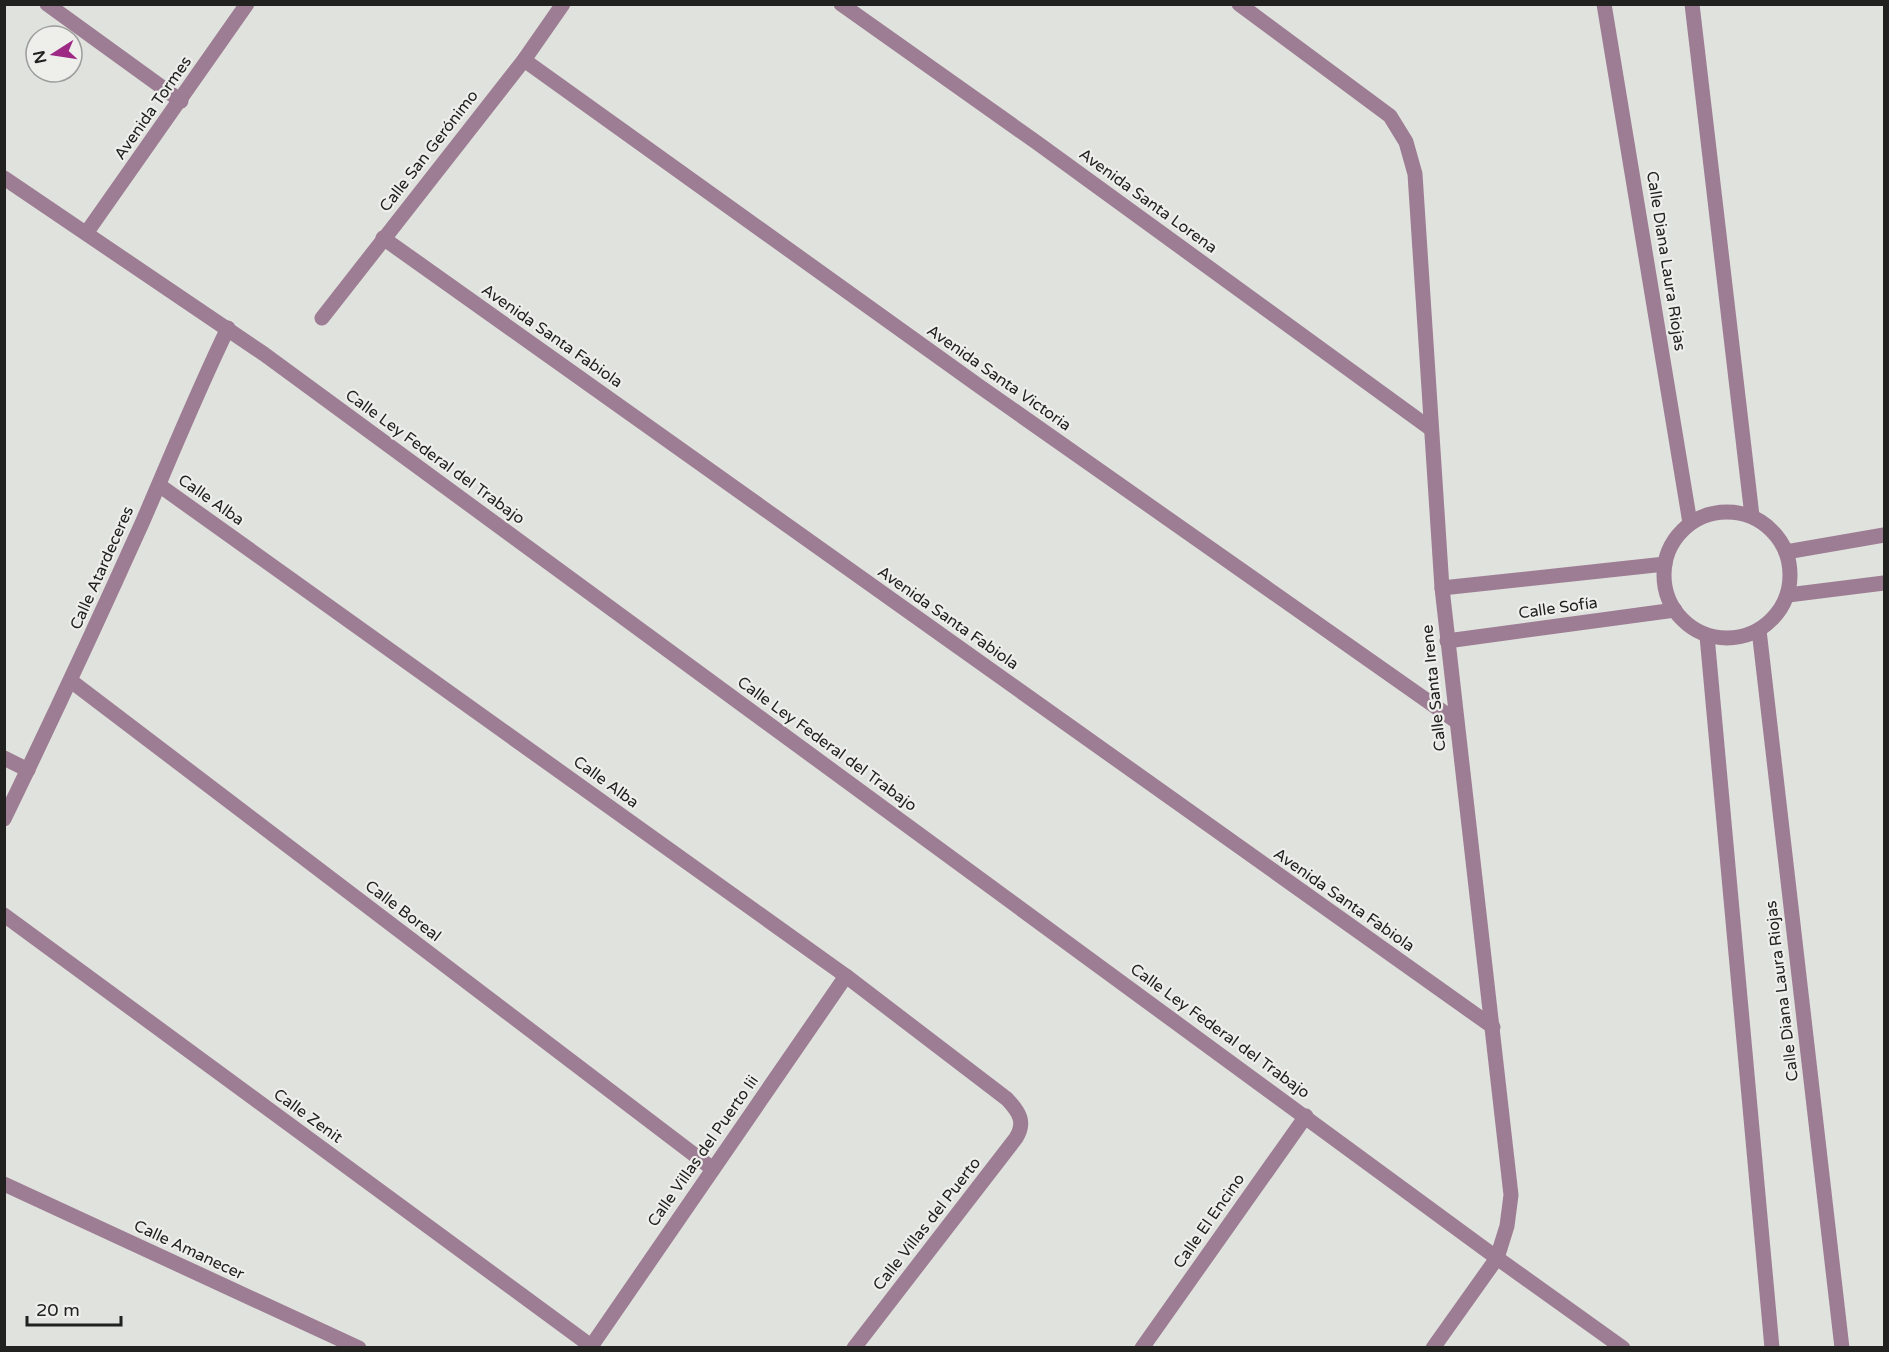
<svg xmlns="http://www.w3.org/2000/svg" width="1889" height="1352" viewBox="0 0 1889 1352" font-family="'Varela Round',sans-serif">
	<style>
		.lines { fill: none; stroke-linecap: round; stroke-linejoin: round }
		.minor { stroke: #9d7d93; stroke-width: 15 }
		.labels { text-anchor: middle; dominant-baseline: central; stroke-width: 4.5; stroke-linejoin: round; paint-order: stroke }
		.street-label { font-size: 16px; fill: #212120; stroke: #eeefeb }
	</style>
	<rect width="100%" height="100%" fill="#e0e2de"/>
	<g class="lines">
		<g class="minor">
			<polyline points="47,4 181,101"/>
			<polyline points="841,4 1036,142 1431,429"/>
			<polyline points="1239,4 1390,116 1406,142 1415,174 1442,588 1511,1195 1507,1226 1497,1258 1433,1348"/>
			<polyline points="1604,4 1690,523"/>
			<polyline points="1692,4 1752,516"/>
			<polyline points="524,60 979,386 1456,721"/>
			<polyline points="4,178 264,354 1497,1258 1623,1348"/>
			<polyline points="87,232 247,4"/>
			<polyline points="383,238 1493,1027"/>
			<polyline points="322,318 524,60 563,4"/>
			<path d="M159 485 846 976 1007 1099C1019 1112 1026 1122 1016 1138L854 1348"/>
			<circle cx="1727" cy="575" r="63"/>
			<polyline points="1786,552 1884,535"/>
			<polyline points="1442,588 1665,564"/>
			<polyline points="1788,595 1884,583"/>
			<polyline points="1759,630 1842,1348"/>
			<polyline points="1707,636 1772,1348"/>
			<polyline points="1447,641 1675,610"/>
			<polyline points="71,681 713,1169"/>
			<polyline points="4,758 28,770"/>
			<path d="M4 819C52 720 98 621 143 521 171 456 197 392 228 328"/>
			<polyline points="4,915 591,1346"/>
			<polyline points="4,1184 359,1348"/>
			<polyline points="590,1348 846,976"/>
			<polyline points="1142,1348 1306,1116"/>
		</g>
	</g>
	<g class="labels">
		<g class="street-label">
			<text transform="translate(153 108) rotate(-55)">Avenida Tormes</text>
			<text transform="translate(429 151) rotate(-52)">Calle San Gerónimo</text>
			<text transform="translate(1148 201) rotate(36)">Avenida Santa Lorena</text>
			<text transform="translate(1666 261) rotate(81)">Calle Diana Laura Riojas</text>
			<text transform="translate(552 336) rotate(35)">Avenida Santa Fabiola</text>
			<text transform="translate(999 378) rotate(35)">Avenida Santa Victoria</text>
			<text transform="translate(435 457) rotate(36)">Calle Ley Federal del Trabajo</text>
			<text transform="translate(211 500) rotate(35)">Calle Alba</text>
			<text transform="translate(102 568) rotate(-66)">Calle Atardeceres</text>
			<text transform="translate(1558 608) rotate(-8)">Calle Sofía</text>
			<text transform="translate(948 618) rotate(35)">Avenida Santa Fabiola</text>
			<text transform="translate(1434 688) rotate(-96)">Calle Santa Irene</text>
			<text transform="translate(827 744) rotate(36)">Calle Ley Federal del Trabajo</text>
			<text transform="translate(606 782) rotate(36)">Calle Alba</text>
			<text transform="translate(1344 900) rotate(35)">Avenida Santa Fabiola</text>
			<text transform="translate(403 911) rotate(37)">Calle Boreal</text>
			<text transform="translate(1782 991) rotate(-97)">Calle Diana Laura Riojas</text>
			<text transform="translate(1220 1031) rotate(36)">Calle Ley Federal del Trabajo</text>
			<text transform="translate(308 1116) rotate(36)">Calle Zenit</text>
			<text transform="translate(703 1151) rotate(-55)">Calle Villas del Puerto Iii</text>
			<text transform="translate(1209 1221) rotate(-55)">Calle El Encino</text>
			<text transform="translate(927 1224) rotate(-52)">Calle Villas del Puerto</text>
			<text transform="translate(189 1250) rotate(25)">Calle Amanecer</text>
		</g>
	</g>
	<rect width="1889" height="1352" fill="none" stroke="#212120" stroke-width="12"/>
	<g transform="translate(54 54) rotate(258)"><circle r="28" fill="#eeefeb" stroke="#9c9d9a" stroke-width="1.5"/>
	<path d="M0-4.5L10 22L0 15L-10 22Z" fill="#9d2985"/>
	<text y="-9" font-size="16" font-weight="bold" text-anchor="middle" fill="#212120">N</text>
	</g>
	<path d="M27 1316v9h94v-9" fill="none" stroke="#212120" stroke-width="3"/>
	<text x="36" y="1316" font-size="18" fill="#212120" stroke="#eeefeb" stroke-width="4.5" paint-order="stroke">20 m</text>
</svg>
